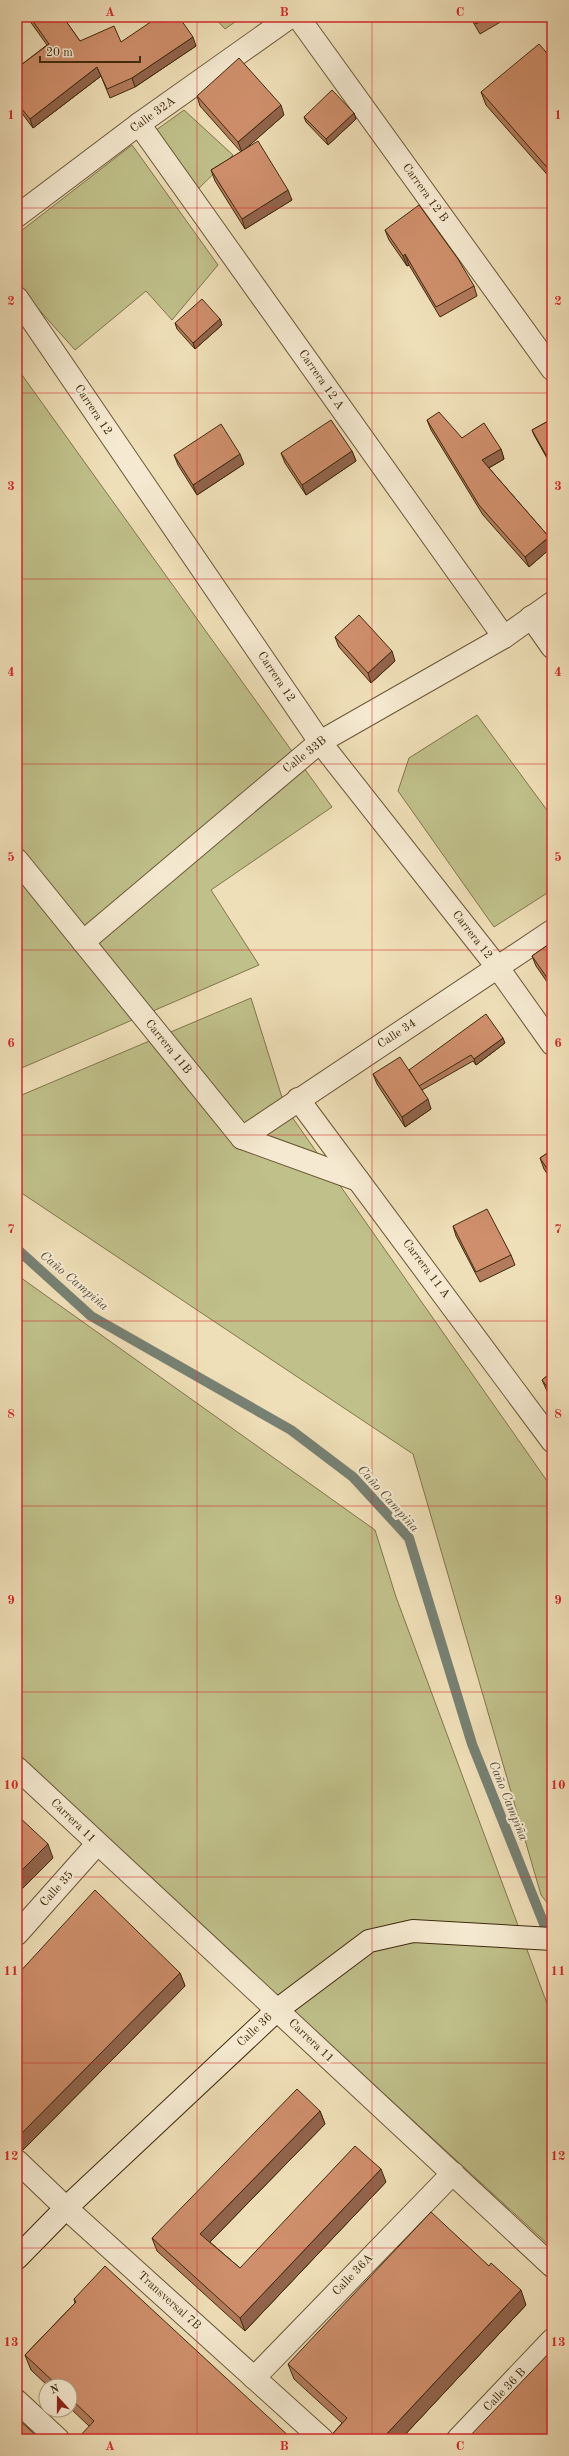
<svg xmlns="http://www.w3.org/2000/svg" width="569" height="2456" viewBox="0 0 569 2456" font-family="'Old Standard TT',serif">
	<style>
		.green { fill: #c0c08a; stroke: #80764b }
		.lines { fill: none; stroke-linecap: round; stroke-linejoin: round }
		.stream { stroke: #778173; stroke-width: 10 }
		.street-casing { stroke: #6b5837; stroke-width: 24 }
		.secondary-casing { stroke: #3f2b0c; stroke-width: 24 }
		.street { stroke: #f5ead1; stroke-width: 22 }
		.secondary { stroke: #f5ead1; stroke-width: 22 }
		.wall { fill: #b27b5d; stroke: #3f2b0c }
		.shaded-wall { fill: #91644c; stroke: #3f2b0c }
		.building { fill: #cf8f6c; stroke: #3f2b0c }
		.grid { fill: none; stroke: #d62828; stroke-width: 1; stroke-opacity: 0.55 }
		.labels { text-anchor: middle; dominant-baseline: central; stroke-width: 4; stroke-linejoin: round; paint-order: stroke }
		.street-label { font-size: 12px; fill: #3f2b0c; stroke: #f5ead1 }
		.water-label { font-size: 13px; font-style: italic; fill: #564f37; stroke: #f5ead1 }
		.neatline { fill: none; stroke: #d62828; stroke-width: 1.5 }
		.grid-label { font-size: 13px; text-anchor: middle; font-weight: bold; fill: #d62828 }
	</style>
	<rect width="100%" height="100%" fill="#efdfb8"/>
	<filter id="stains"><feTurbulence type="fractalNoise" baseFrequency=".005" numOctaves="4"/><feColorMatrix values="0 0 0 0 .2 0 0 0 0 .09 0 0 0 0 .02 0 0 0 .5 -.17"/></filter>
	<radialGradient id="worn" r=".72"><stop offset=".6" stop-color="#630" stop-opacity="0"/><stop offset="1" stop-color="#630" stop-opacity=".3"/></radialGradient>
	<g class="green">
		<polygon points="214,17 242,17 225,29"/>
		<polygon points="184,110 233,155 195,192 152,133"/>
		<polygon points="132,145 218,265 172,320 146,291 75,350 17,285 17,234"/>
		<polygon points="17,368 332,807 211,890 259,965 17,1070"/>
		<polygon points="477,715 552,817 552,890 494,927 398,791 409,758"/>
		<polygon points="251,998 285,1107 552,1488 552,1909 541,1895 413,1454 17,1190 17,1097"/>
		<polygon points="17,1275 375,1530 396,1597 552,2017 552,2248 17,1757"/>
	</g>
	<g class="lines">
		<polyline class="stream" points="17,1249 91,1316 291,1430 353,1477 409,1538 472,1744 550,1939"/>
		<defs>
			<g id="street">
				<polyline points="298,17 552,369"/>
				<polyline points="139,124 504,637"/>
				<polyline points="17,216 139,124 290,17"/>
				<polyline points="17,298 320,742 498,968 552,1044"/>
				<polyline points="531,617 552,647"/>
				<polyline points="17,860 242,1138 358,1180"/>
				<polyline points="83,942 320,742 504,637 552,603"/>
				<polyline points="298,1099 552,1441"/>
				<polyline points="242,1138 552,931"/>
				<polyline points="17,1768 552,2266"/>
				<polyline points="17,1934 97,1844"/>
				<polyline points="17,2161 66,2208 322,2439"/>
				<polyline points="254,2378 453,2173"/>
				<polyline points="17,2401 58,2439"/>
				<polyline points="458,2439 552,2340"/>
			</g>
			<polyline id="secondary" points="17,2258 66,2208 277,2010 369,1941 413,1931 552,1939"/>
		</defs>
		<use href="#street" class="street-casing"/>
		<use href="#secondary" class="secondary-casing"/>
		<use href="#street" class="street"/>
		<use href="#secondary" class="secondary"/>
	</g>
	<g class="wall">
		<polygon points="27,17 63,17 80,41 121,42 196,46 135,87 110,98 101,76 33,128 21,112 17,115 17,68 47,45"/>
		<polygon points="470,17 509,17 480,34"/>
		<polygon points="552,59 552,180 486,105 481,92"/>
		<polygon points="197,96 284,115 246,148 292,200 245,229 215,181 211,170 241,152 200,106"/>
		<polygon points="354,113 356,119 328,145 306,122 304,117"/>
		<polygon points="552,187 552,201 548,190"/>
		<polygon points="385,230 474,286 477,296 440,317 409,265 407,266 389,240"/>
		<polygon points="220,319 222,325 195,349 177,329 175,323"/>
		<polygon points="552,419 552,458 548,460 534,435 532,430"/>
		<polygon points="427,420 462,438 501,449 504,459 489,468 549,537 552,546 552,547 529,567 483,515 431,430"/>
		<polygon points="352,451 356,461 306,495 285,463 281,453"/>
		<polygon points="174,455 244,464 197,495 178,465"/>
		<polygon points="335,637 395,661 371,683 339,647"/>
		<polygon points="552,942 552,989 536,966 532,956"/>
		<polygon points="505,1043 476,1065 473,1061 422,1090 431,1109 405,1127 377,1084 373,1074 410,1072 409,1070"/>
		<polygon points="552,1150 552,1181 544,1169 540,1158"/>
		<polygon points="453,1226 511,1255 515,1265 480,1282 456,1236"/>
		<polygon points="552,1372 552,1399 547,1391 542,1380"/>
		<polygon points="180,1973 185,1986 23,2150 17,2149 17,1975"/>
		<polygon points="320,2111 325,2124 210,2242 240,2268 386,2182 245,2331 157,2251 152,2238"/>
		<polygon points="74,2299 292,2439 89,2426 70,2408 70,2386 48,2386 31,2370 25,2355 75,2303"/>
		<polygon points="526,2305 401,2439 328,2439 342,2423 294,2379 288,2364"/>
	</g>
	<g class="shaded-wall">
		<polygon points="193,37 196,46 135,87 132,78"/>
		<polygon points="97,67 101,76 33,128 30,119"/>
		<polygon points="17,103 21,112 17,115"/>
		<polygon points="281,105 284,115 242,152 238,142"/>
		<polygon points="354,113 356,119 328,145 326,139"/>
		<polygon points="288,190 292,200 245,229 242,219"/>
		<polygon points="405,254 409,265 407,266 403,256"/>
		<polygon points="220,319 222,325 195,349 193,343"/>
		<polygon points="501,449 504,459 485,470 482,460"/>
		<polygon points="352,451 356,461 306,495 302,485"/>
		<polygon points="240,454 244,464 197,495 193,485"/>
		<polygon points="549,537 552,546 552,547 529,567 525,557"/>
		<polygon points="392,651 395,661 371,683 368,673"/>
		<polygon points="503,1038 505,1043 476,1065 474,1059"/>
		<polygon points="428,1099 431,1109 405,1127 402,1117"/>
		<polygon points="48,1844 53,1858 17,1894 17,1875"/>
		<polygon points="180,1973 185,1986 23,2150 18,2137"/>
		<polygon points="320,2111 325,2124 205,2247 200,2234"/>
		<polygon points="381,2169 386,2182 245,2331 240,2318"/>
		<polygon points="521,2290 526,2305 401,2439 382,2439"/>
	</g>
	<g class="building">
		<polygon points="30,17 63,17 80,41 114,26 121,42 158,17 179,17 193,37 132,78 107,89 97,67 30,119 17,103 17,68 49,44"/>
		<polygon points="472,17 488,17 476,24"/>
		<polygon points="539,44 552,59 552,173 481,92"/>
		<polygon points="239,58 281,105 238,142 197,96"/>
		<polygon points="332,90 354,113 326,139 304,117"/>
		<polygon points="258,141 288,190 242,219 211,170"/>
		<polygon points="552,187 552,195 548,190"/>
		<polygon points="419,205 458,259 474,286 436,307 405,254 403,256 385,230"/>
		<polygon points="202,299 220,319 193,343 175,323"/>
		<polygon points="439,412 462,438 484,423 501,449 482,460 549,537 525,557 479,505 427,420"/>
		<polygon points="552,419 552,451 546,455 532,430"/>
		<polygon points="331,420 352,451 302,485 281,453"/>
		<polygon points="221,424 240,454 193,485 174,455"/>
		<polygon points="359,615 392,651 368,673 335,637"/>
		<polygon points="552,942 552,985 532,956"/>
		<polygon points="486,1014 503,1038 474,1059 471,1055 419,1086 409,1070"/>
		<polygon points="400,1057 428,1099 402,1117 373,1074"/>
		<polygon points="552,1150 552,1176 540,1158"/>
		<polygon points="487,1209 511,1255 476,1272 453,1226"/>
		<polygon points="552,1372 552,1393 542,1380"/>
		<polygon points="17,1815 48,1844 17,1875"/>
		<polygon points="95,1890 180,1973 18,2137 17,2137 17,1975"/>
		<polygon points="297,2089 320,2111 200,2234 240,2268 355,2146 381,2169 240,2318 152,2238"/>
		<polygon points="431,2212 489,2266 491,2263 521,2290 382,2439 328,2439 347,2418 288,2364"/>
		<polygon points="105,2266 292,2439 77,2439 94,2421 70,2398 70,2386 58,2386 25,2355 76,2302 74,2299"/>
		<polygon points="552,2350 552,2439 467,2439"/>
		<polygon points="17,2418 40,2439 17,2439"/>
	</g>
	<path class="grid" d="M197 17V2439M372 17V2439M17 208H552M17 393H552M17 579H552M17 764H552M17 950H552M17 1135H552M17 1321H552M17 1506H552M17 1692H552M17 1877H552M17 2063H552M17 2248H552"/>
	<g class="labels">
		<g class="street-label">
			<text transform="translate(153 115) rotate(-36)">Calle 32A</text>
			<text transform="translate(425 193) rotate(54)">Carrera 12 B</text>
			<text transform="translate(321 380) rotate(55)">Carrera 12 A</text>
			<text transform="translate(93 410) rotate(56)">Carrera 12</text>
			<text transform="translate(276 677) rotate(56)">Carrera 12</text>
			<text transform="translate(305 755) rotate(-38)">Calle 33B</text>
			<text transform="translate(472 935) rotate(52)">Carrera 12</text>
			<text transform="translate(397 1034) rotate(-33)">Calle 34</text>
			<text transform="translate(168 1047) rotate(51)">Carrera 11B</text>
			<text transform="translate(426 1269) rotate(53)">Carrera 11 A</text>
			<text transform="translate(73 1821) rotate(44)">Carrera 11</text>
			<text transform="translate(57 1889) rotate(-48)">Calle 35</text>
			<text transform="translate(255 2030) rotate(-43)">Calle 36</text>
			<text transform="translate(311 2041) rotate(43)">Carrera 11</text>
			<text transform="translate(353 2275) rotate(-46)">Calle 36A</text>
			<text transform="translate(169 2301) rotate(42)">Transversal 7B</text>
			<text transform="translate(505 2390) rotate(-46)">Calle 36 B</text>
		</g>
		<g class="water-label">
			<text transform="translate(74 1281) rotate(40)">Caño Campiña</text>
			<text transform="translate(388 1499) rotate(48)">Caño Campiña</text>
			<text transform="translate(508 1801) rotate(68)">Caño Campiña</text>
		</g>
	</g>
	<rect width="569" height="2456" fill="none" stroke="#efdfb8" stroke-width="44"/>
	<g transform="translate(58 2398) rotate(339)"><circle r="19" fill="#f5ead1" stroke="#ac9e82"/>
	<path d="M0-3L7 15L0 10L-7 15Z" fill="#8f2418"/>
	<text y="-6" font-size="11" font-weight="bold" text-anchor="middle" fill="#3f2b0c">N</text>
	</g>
	<path d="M40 56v6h100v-6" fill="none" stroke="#3f2b0c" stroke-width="2"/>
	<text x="46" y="56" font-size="12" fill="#3f2b0c" stroke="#f5ead1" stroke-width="3" paint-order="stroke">20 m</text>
	<rect x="22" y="22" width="525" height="2412" class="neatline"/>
	<g class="grid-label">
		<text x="110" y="16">A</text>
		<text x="284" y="16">B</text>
		<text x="460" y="16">C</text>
		<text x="11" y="119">1</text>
		<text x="558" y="119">1</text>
		<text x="11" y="305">2</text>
		<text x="558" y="305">2</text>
		<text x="11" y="490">3</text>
		<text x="558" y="490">3</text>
		<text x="11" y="676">4</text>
		<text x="558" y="676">4</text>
		<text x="11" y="861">5</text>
		<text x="558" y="861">5</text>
		<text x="11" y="1047">6</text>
		<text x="558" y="1047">6</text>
		<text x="11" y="1233">7</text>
		<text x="558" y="1233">7</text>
		<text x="11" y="1418">8</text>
		<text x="558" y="1418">8</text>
		<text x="11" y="1604">9</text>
		<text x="558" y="1604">9</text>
		<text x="11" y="1789">10</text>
		<text x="558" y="1789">10</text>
		<text x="11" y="1975">11</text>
		<text x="558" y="1975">11</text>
		<text x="11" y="2160">12</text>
		<text x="558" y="2160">12</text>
		<text x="11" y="2346">13</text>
		<text x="558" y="2346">13</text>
		<text x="110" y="2450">A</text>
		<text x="284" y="2450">B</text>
		<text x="460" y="2450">C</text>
	</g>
	<rect width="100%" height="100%" filter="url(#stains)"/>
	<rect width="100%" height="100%" fill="url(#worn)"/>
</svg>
